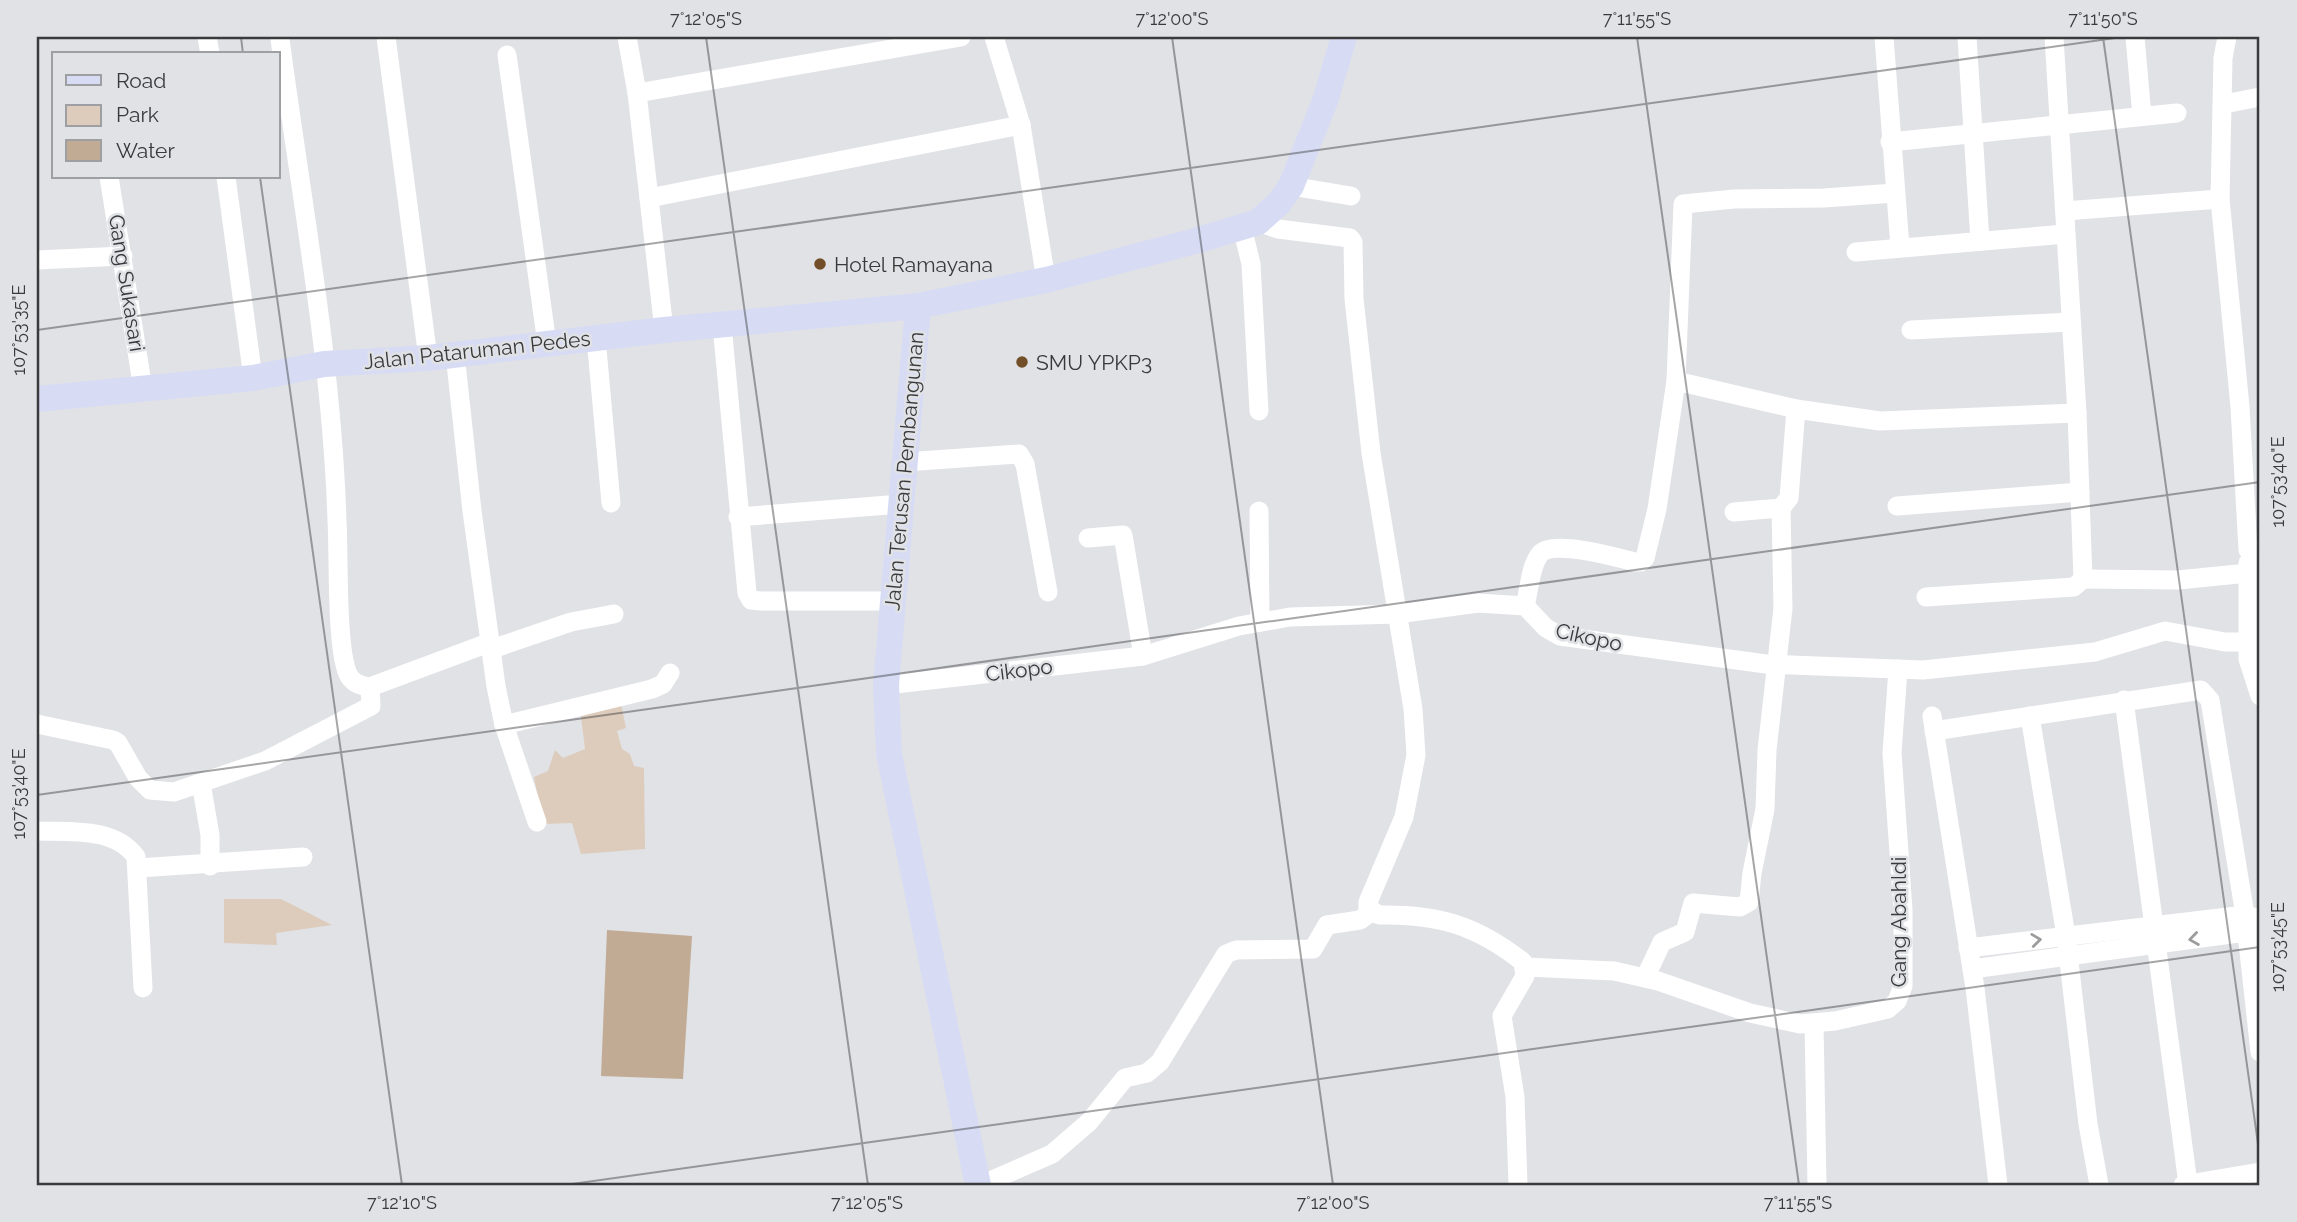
<svg xmlns="http://www.w3.org/2000/svg" width="2297" height="1222" viewBox="0 0 2297 1222" font-family="Raleway,sans-serif">
	<style>
		.green { fill: #ddccbc }
		.water { fill: #c2ab94 }
		.lines { fill: none; stroke-linecap: round; stroke-linejoin: round }
		.street { stroke: #fff; stroke-width: 19 }
		.secondary { stroke: #d7dcf4; stroke-width: 26 }
		.oneway { stroke: #9c9c9d }
		.ticks { fill: none; stroke: #393a3b; stroke-width: 2; stroke-opacity: 0.45 }
		.poi-dot { fill: #724f28; stroke: #e1e2e6; stroke-width: 2.5 }
		.labels { text-anchor: middle; dominant-baseline: central; stroke-width: 5; stroke-linejoin: round; paint-order: stroke }
		.poi-label { font-size: 21px; fill: #393a3b; stroke: #e1e2e6; text-anchor: start }
		.street-label { font-size: 21px; fill: #393a3b; stroke: #e1e2e6 }
		.neatline { fill: none; stroke: #393a3b; stroke-width: 2.5 }
		.ticks-label { font-size: 18px; text-anchor: middle; fill: #393a3b }
	</style>
	<rect width="100%" height="100%" fill="#e1e2e6"/>
	<g class="green">
		<polygon points="621,704 626,728 617,731 622,749 630,754 634,766 644,768 645,849 581,854 572,823 543,824 534,777 548,771 555,750 563,758 585,749 581,716"/>
		<polygon points="224,899 281,899 332,925 276,933 277,945 224,943"/>
	</g>
	<polygon class="water" points="607,930 692,936 683,1079 601,1076"/>
	<g class="lines">
		<g class="street">
			<polyline points="207,37 210,54"/>
			<polyline points="386,37 428,358"/>
			<polyline points="627,37 637,93 664,330"/>
			<polyline points="994,37 1021,125 1046,280"/>
			<polyline points="1884,37 1900,247"/>
			<polyline points="1967,37 1980,241"/>
			<polyline points="2135,37 2142,116"/>
			<path d="M280 39C301 199 332 360 337 521 339 554 336 648 348 674 352 683 361 686 370 687"/>
			<polyline points="507,55 547,344"/>
			<polyline points="637,93 961,37"/>
			<polyline points="2224,104 2260,97"/>
			<polyline points="1890,142 2177,113"/>
			<polyline points="109,177 143,389"/>
			<polyline points="226,177 253,378"/>
			<polyline points="1291,186 1351,196"/>
			<polyline points="649,198 1021,125"/>
			<polyline points="2220,199 2223,58 2227,37"/>
			<polyline points="2065,211 2220,199 2240,407 2248,550 2260,550"/>
			<path d="M1258 222 1278 229 1350 238 1353 242 1354 299 1371 453 1413 709 1416 755 1404 817 1368 902V908L1379 915C1438 914 1476 925 1523 962L1525 976 1502 1016 1515 1097 1518 1185"/>
			<polyline points="1242,227 1251,264 1259,411"/>
			<polyline points="1856,252 2065,234"/>
			<polyline points="37,260 123,256"/>
			<polyline points="722,325 747,593 751,600 760,601 893,601"/>
			<polyline points="1911,330 2071,322"/>
			<polyline points="596,338 611,503"/>
			<polyline points="455,354 472,511 496,686 504,725 537,822"/>
			<polyline points="1676,381 1796,409"/>
			<polyline points="905,462 1019,454 1025,464 1048,592"/>
			<polyline points="1897,506 2080,492"/>
			<polyline points="1259,511 1260,622"/>
			<polyline points="1734,512 1781,508 1789,498 1796,409 1880,421 2077,413"/>
			<polyline points="738,517 901,504"/>
			<polyline points="1088,538 1123,535 1143,656"/>
			<polyline points="2248,563 2248,659 2260,696"/>
			<polyline points="2083,579 2178,580 2248,573"/>
			<polyline points="1926,597 2074,587 2083,579 2077,413 2054,37"/>
			<path d="M1525 606C1529 592 1530 566 1540 554 1552 539 1616 557 1635 562H1641L1645 558 1657 509 1676 381 1683 204 1734 199 1824 198 1895 193"/>
			<polyline points="492,649 571,622 614,614"/>
			<polyline points="886,685 1143,656 1239,626 1290,617 1397,614 1478,603 1525,606 1546,628 1560,636 1766,664 1923,670 2095,652 2165,631 2225,642 2260,642"/>
			<polyline points="2124,700 2188,1184"/>
			<polyline points="1932,716 1975,988 1998,1185"/>
			<polyline points="2030,716 2066,936 2088,1124 2099,1185"/>
			<polyline points="37,724 113,740 118,743 138,778 150,790 174,792 265,761 371,706 370,687 491,642"/>
			<polyline points="504,725 652,689 663,684 670,673"/>
			<polyline points="1934,731 2201,690 2210,700 2245,915 2260,1052"/>
			<polyline points="201,783 210,835 210,866"/>
			<path d="M37 831C69 832 115 827 136 857L143 988"/>
			<polyline points="138,868 303,857"/>
			<polyline points="1968,948 2245,915 2260,919"/>
			<polyline points="1526,967 1614,971 1658,981 1750,1013 1800,1024 1835,1021 1888,1009 1897,1001 1903,986 1903,910 1892,753 1898,669"/>
			<polyline points="1972,969 2246,932 2256,927"/>
			<polyline points="1645,978 1662,942 1685,932 1693,903 1740,907 1749,902 1752,873 1765,809 1767,750 1783,608 1781,508"/>
			<polyline points="1814,1024 1817,1185"/>
			<polyline points="981,1185 1052,1154 1089,1122 1125,1078 1147,1073 1160,1062 1226,954 1236,950 1313,949 1327,925 1360,920 1371,912"/>
			<polyline points="2183,1185 2260,1172"/>
		</g>
		<g class="secondary">
			<polyline points="918,306 886,685 889,754 978,1185"/>
			<polyline points="37,399 253,378 324,364 428,358 664,330 918,306 1046,280 1195,241 1258,222 1279,203 1291,186 1325,101 1344,37"/>
		</g>
	</g>
	<defs><path id="oneway-chevron" d="M-2-3.5L2.5 0L-2 3.5" fill="none" stroke-width="1.6" stroke-linecap="round" stroke-linejoin="round" transform="scale(1.75)"/></defs>
	<g class="oneway">
		<use href="#oneway-chevron" transform="translate(2194 939) rotate(172)"/>
		<use href="#oneway-chevron" transform="translate(2036 940) rotate(-7)"/>
	</g>
	<path class="ticks" d="M241 37 243 54M706 37 868 1185M1172 37 1333 1185M1637 37 1799 1185M2103 37 2260 1158M260 177 402 1185M37 330 2122 37M37 795 2260 482M565 1185 2260 947"/>
	<g class="poi-dot">
		<circle cx="820" cy="264" r="7"/>
		<circle cx="1022" cy="362" r="7"/>
	</g>
	<g class="labels">
		<g class="poi-label">
			<text x="834" y="264">Hotel Ramayana</text>
			<text x="1036" y="362">SMU YPKP3</text>
		</g>
		<g class="street-label">
			<text transform="translate(127 283) rotate(81)">Gang Sukasari</text>
			<text transform="translate(477 350) rotate(-6)">Jalan Pataruman Pedes</text>
			<text transform="translate(904 471) rotate(-85)">Jalan Terusan Pembangunan</text>
			<text transform="translate(1589 637) rotate(12)">Cikopo</text>
			<text transform="translate(1019 670) rotate(-7)">Cikopo</text>
			<text transform="translate(1898 922) rotate(-90)">Gang Abahldi</text>
		</g>
	</g>
	<rect width="2297" height="1222" fill="none" stroke="#e1e2e6" stroke-width="77"/>
	<rect x="52" y="52" width="228" height="126" fill="#e1e2e6" stroke="#9e9fa2" stroke-width="2"/>
	<rect x="66" y="75" width="35" height="10" fill="#d7dcf4" stroke="#9e9fa2" stroke-width="2"/>
	<text x="116" y="88" font-size="21" fill="#393a3b">Road</text>
	<rect x="66" y="105" width="35" height="21" fill="#ddccbc" stroke="#9e9fa2" stroke-width="2"/>
	<text x="116" y="122" font-size="21" fill="#393a3b">Park</text>
	<rect x="66" y="140" width="35" height="21" fill="#c2ab94" stroke="#9e9fa2" stroke-width="2"/>
	<text x="116" y="158" font-size="21" fill="#393a3b">Water</text>
	<rect x="38" y="38" width="2220" height="1146" class="neatline"/>
	<g class="ticks-label">
		<text x="706" y="25">7°12'05"S</text>
		<text x="1172" y="25">7°12'00"S</text>
		<text x="1637" y="25">7°11'55"S</text>
		<text x="2103" y="25">7°11'50"S</text>
		<text transform="translate(19 330) rotate(-90)" y="6">107°53'35"E</text>
		<text transform="translate(2278 482) rotate(-90)" y="6">107°53'40"E</text>
		<text transform="translate(19 794) rotate(-90)" y="6">107°53'40"E</text>
		<text transform="translate(2278 947) rotate(-90)" y="6">107°53'45"E</text>
		<text x="402" y="1209">7°12'10"S</text>
		<text x="867" y="1209">7°12'05"S</text>
		<text x="1333" y="1209">7°12'00"S</text>
		<text x="1798" y="1209">7°11'55"S</text>
	</g>
</svg>
